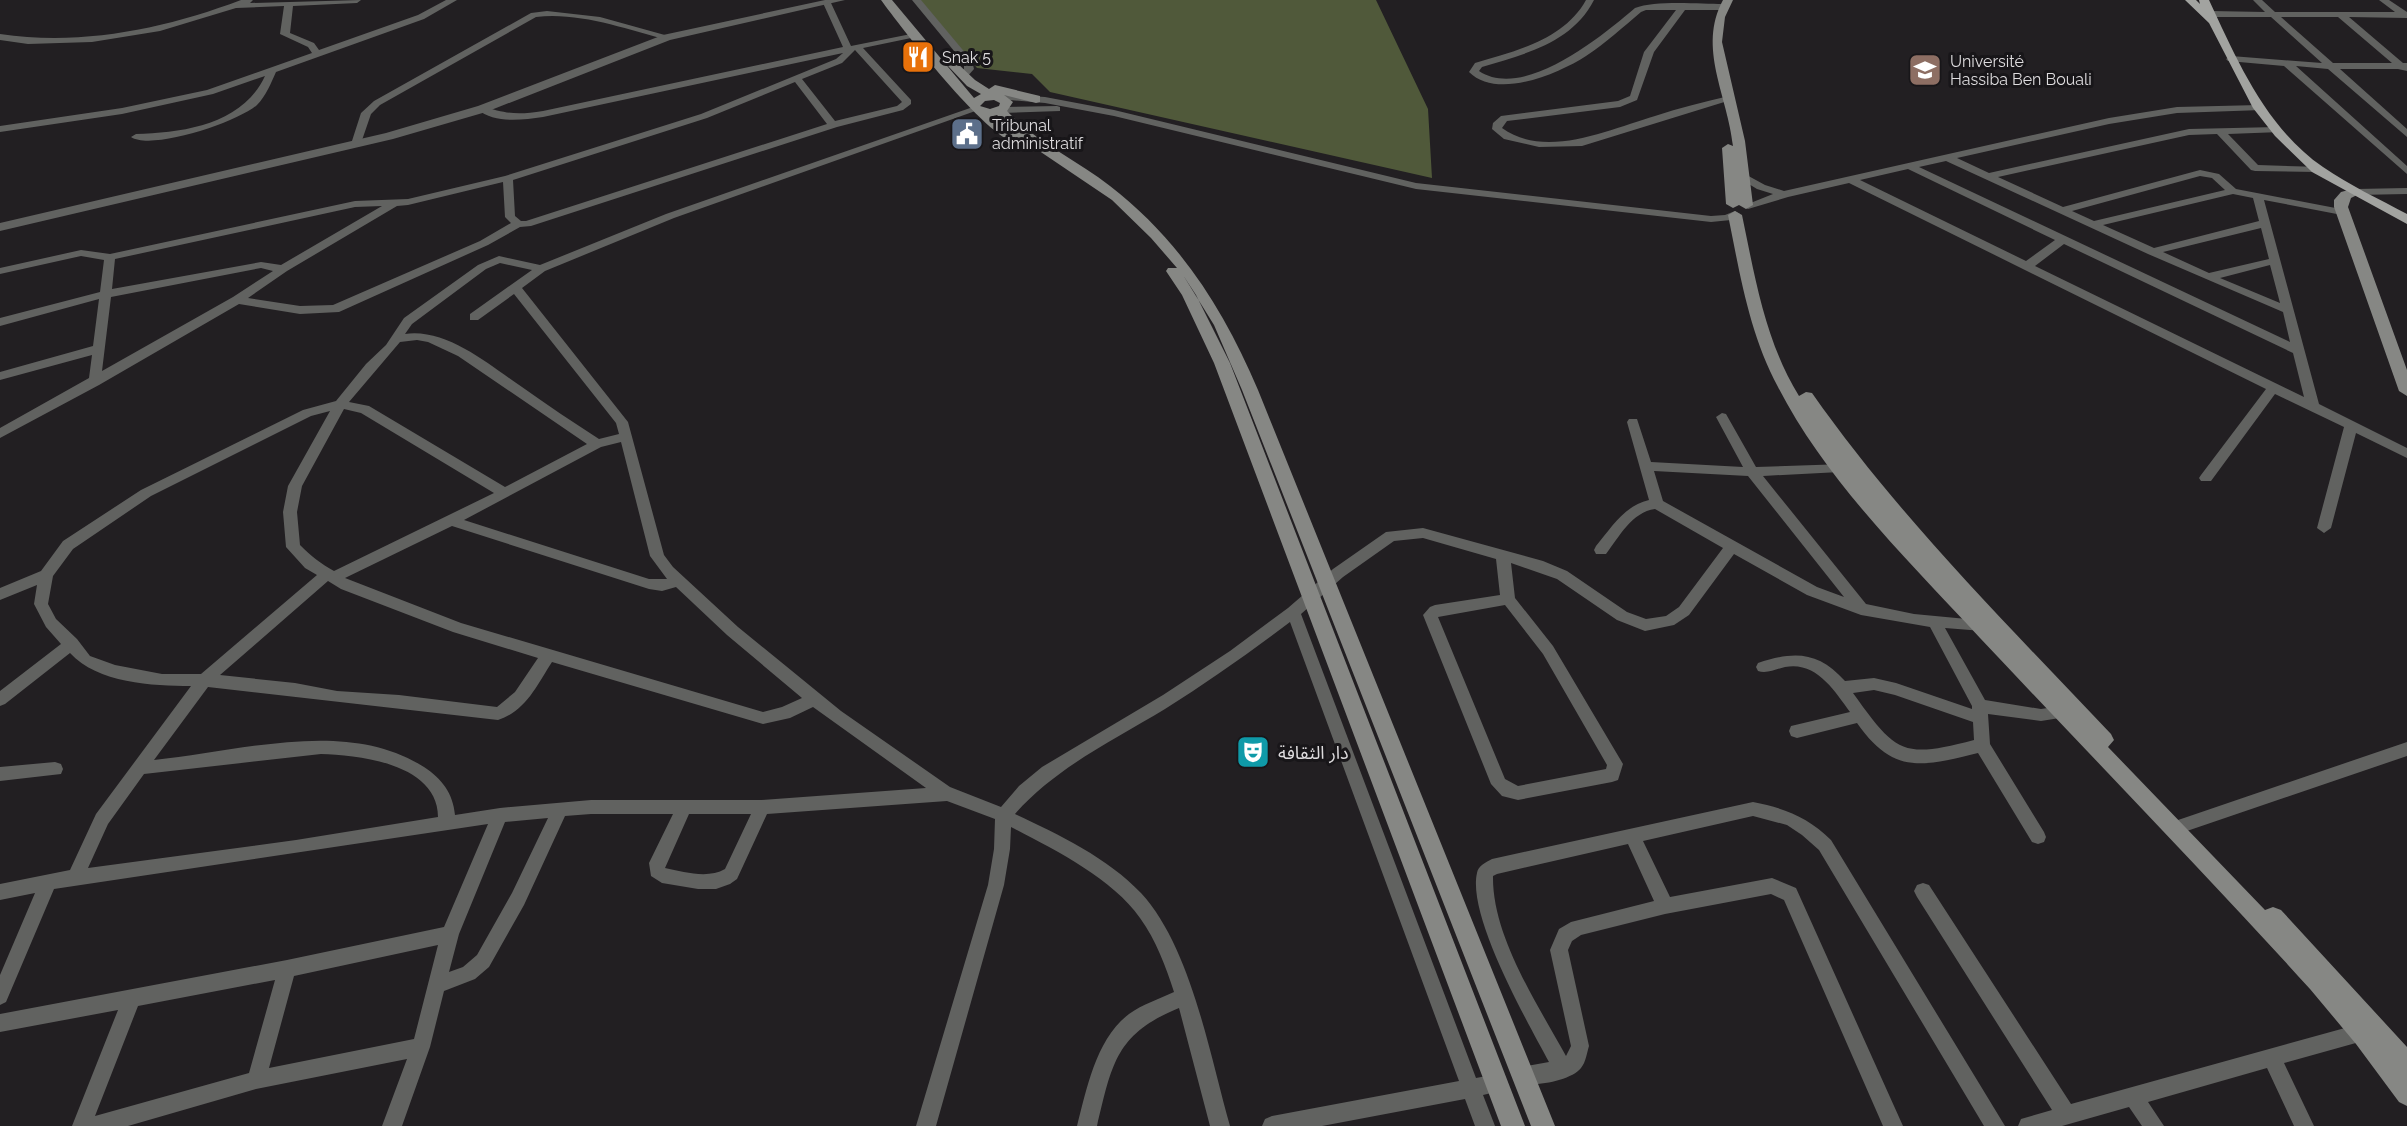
<svg xmlns="http://www.w3.org/2000/svg" width="2407" height="1126" viewBox="0 0 2407 1126" font-family="Raleway,'Noto Sans Arabic',sans-serif">
	<style>
		.forest { fill: #50593a }
		.lines { fill: none; stroke-linecap: round; stroke-linejoin: round }
		.minor { fill: #616260; fill-rule: evenodd }
		.tertiary { fill: #616260; fill-rule: evenodd }
		.secondary { fill: #868784; fill-rule: evenodd }
		.primary { fill: #a2a3a0; fill-rule: evenodd }
		.labels { text-anchor: middle; dominant-baseline: central; stroke-width: 6; stroke-linejoin: round; paint-order: stroke }
		.far-poi-label { font-size: 16px; fill: #dedcde; stroke: #181619; text-anchor: start }
		.poi-label { font-size: 18px; fill: #dedcde; stroke: #181619; text-anchor: start }
	</style>
	<rect width="100%" height="100%" fill="#221f22"/>
	<polygon class="forest" points="920,0 1376,0 1428,109 1432,178 1050,92 1032,74 977,68"/>
	<g class="lines">
		<g class="minor">
			<path d="M241 0H253L250 3 361 0 357 3 293 6 290 33 314 43 319 50 418 15 446 0H457L424 19 276 72C271 83 266 96 257 105 238 122 152 151 131 137L136 134C184 133 243 124 265 76L213 94 122 114 0 132V126L122 108 207 90 312 53 308 47 280 34 284 6 236 8 160 31 92 42 28 44 0 40V34C82 46 164 29 241 0Z"/>
			<path d="M827 0 831 3 851 46 916 33V37L863 48 911 100V104L903 110 837 127 531 226 520 227 488 245 339 312 300 314 239 304 99 385 0 438V428L89 378 92 355 0 380V372L93 346 99 299 0 326V318L100 292 104 260 81 256 0 274V268L81 250 110 254 355 201 408 199 505 176 701 114 836 59 843 53 543 117C521 120 495 124 477 109L482 106C506 114 518 115 543 111L843 47 823 3ZM855 50 902 102 897 106 835 121 802 79 842 63ZM795 82 827 124 526 221H521L515 216 513 180 707 118ZM503 182 505 217 511 223 480 241 333 305 300 306 248 298 287 271 397 206 408 205ZM382 206 281 265 261 262 112 289 115 259 355 207ZM261 268 273 271 233 297 102 371 111 297Z"/>
			<polygon points="912,0 921,0 972,61 974,69 966,78 958,76 964,69 964,63"/>
			<path d="M1586 0H1594C1572 43 1525 54 1482 67L1479 71C1524 101 1602 36 1635 8 1655 0 1700 4 1723 4L1727 7 1723 10H1685L1654 52 1637 100 1620 107 1507 121 1502 128C1546 160 1610 129 1655 116 1679 108 1704 102 1729 96L1734 99 1582 146 1539 147 1504 139 1492 129 1493 123 1501 116 1618 101 1630 96 1644 52 1676 10H1646L1641 12C1623 27 1606 43 1586 56 1558 74 1497 100 1469 72L1475 63C1515 51 1564 40 1586 0Z"/>
			<path d="M2253 0H2262L2275 12H2395L2379 0H2389L2407 12V18L2349 17 2403 63H2407V71L2398 69H2340L2407 129V137L2328 69 2296 66 2407 166V174L2284 66 2228 61 2226 59 2231 56 2322 63 2271 17H2210L2206 14 2210 11 2265 12ZM2281 17H2338L2392 63H2333Z"/>
			<path d="M547 11 600 17 672 37 667 40C625 29 580 12 536 17L380 105 371 114 360 146 351 144 361 113 374 101 531 13Z"/>
			<polygon points="1001,94 1045,97 1114,110 1416,183 1711,216 1725,215 1735,211 1740,214 1731,220 1711,222 1416,189 1114,116 1045,103 998,99 998,95"/>
			<path d="M2259 105 2264 108 2262 110 2177 113 2109 124 1957 158 1989 173 2189 129 2277 127 2282 130 2281 132 2228 134 2258 165 2321 167 2322 169 2317 172 2255 171 2251 170 2217 134 2189 135 1998 177 2063 207 2200 170 2219 174 2236 189 2346 210 2347 212 2342 215 2264 200 2319 404 2407 448V458L2356 433 2331 528 2324 533 2317 528 2344 427 2275 394 2211 481H2201L2199 478 2201 475 2266 389 1849 183 1788 197 1748 209 1743 206 1773 194 1757 189 1739 178V174L1743 173 1765 185 1784 191 2109 118 2177 107ZM1946 161 2148 254 2283 312 2290 342 1919 167ZM1908 169 2055 240 2026 261 1860 180ZM2200 176 2212 178 2225 190 2094 221 2072 211ZM2233 194 2253 198 2259 221 2154 248 2103 225ZM2261 228 2269 259 2209 273 2163 252ZM2064 244 2293 353 2304 397 2035 266ZM2270 265 2280 303 2220 278Z"/>
			<polygon points="1057,106 1060,107 1060,111 1001,113 996,110 1001,107"/>
			<path d="M973 107 981 109 674 218 545 271 522 288 628 422 664 555 673 567 738 627 841 711 950 787 1001 807 1019 786 1042 767 1163 695 1230 651 1288 608 1333 569 1386 532 1423 528 1543 561 1567 571 1627 612 1646 619 1666 616 1679 607 1723 548 1655 509C1632 512 1619 537 1606 554H1596L1594 550 1596 546C1612 527 1624 506 1649 500L1627 422 1629 419H1637L1651 462 1743 467 1716 417 1722 413 1726 414 1756 467 1845 464 1847 467 1845 470 1840 472 1763 476 1866 604 1914 614 1988 621 1990 625 1988 629 1983 631 1945 628 1985 700 2041 709 2061 706 2066 707 2069 712 2066 717 2041 721 1988 714 1990 744 2044 832 2046 837 2044 842 2038 844 2032 842 1978 753C1924 766 1894 776 1857 723L1797 738 1791 736 1789 731 1791 726 1850 712C1834 690 1816 661 1785 667 1776 669 1767 674 1758 671L1756 667 1758 663C1794 651 1818 651 1845 681L1874 678 1896 683 1972 709V706L1930 627 1861 615 1807 595 1734 554 1689 615 1674 625 1645 631 1617 620 1557 579 1511 563 1515 598 1553 646 1623 764 1618 780 1612 782 1518 800 1502 796 1491 784 1423 615 1430 607 1435 605 1500 595 1496 559 1423 538 1394 541 1343 577 1301 614 1476 1078 1497 1074 1504 1076 1506 1083 1504 1090 1483 1095 1495 1126H1475L1465 1099 1322 1126H1262L1265 1119 1272 1116 1459 1081 1290 622C1249 653 1208 682 1165 709 1114 740 1055 768 1015 814 1058 834 1108 858 1141 893 1191 947 1210 1056 1230 1126H1210L1179 1008C1115 1034 1112 1065 1097 1126H1077C1087 1088 1096 1039 1129 1014 1143 1004 1159 999 1174 992 1166 967 1156 940 1140 918 1112 878 1053 849 1011 827L1010 849 1004 885 936 1126H916L988 885 994 849 995 819 947 801 767 814 737 879 730 884 716 889H698L662 883 651 876 649 863 673 814H591L565 816 524 905 489 967 475 979 444 991 430 1047 402 1126H382L407 1059 256 1089 128 1126H72L118 1010 0 1032V1014L287 960 444 927 488 824 54 889 6 1002 0 1005V975L35 893 0 900V884L70 870 96 814 191 686C153 686 97 683 70 653L5 704 0 706V691L61 644 46 627 34 604 37 585 0 600V588L41 571 63 541 141 490 303 410 336 401 366 364 386 345 404 318 478 265 499 256 540 265 666 214ZM500 263 532 270 470 314V320H478L514 294 616 423 619 434 599 439C573 422 547 405 522 387 489 365 447 328 405 334L412 324 486 269ZM417 340 428 342 458 356 587 444 505 487 369 406 349 402 400 342ZM344 409 361 413 494 493 334 571C321 564 311 556 300 545L297 512 302 486ZM330 411 288 486 283 512 286 547 305 568 317 575 201 674H162L115 665 90 656 77 639 56 619 48 604 53 576 73 549 151 496 311 416ZM621 442 650 556 667 579H649L464 520 601 447ZM1654 471 1748 476 1844 597 1817 587 1663 501ZM452 526 649 589 662 591 676 587 727 635 802 698 782 707 763 712 461 623 345 578ZM328 581 341 589 453 632 538 658 515 692 497 707 399 695 337 691 295 683 220 675ZM1505 605 1543 654 1607 765 1606 769 1518 786 1505 779 1438 617ZM552 662 763 724 790 718 813 707 926 788 762 800H591L500 808 455 815C453 793 442 779 424 767 346 717 240 752 154 760L208 687 498 720C526 711 537 685 552 662ZM1874 690 1895 695 1973 722 1974 740C1902 759 1896 753 1853 693ZM321 754C360 755 438 764 438 817L296 840 88 868 108 824 144 774ZM689 814H751L725 869C708 879 684 872 665 868ZM548 818 512 893 477 955 463 967 449 972 459 934 505 822ZM438 945 414 1039 269 1068 294 976ZM275 980 249 1073 95 1116 138 1006Z"/>
			<polygon points="2407,188 2407,194 2356,195 2351,192 2356,189"/>
			<polygon points="2407,742 2407,756 2184,832 2178,830 2176,825 2178,820 2184,818"/>
			<polygon points="55,762 61,764 63,769 61,774 0,781 0,767"/>
			<path d="M1753 802C1784 808 1808 817 1831 840L2005 1126H1984L1819 850 1802 835 1787 825 1753 816 1643 841 1670 897 1772 878 1796 888 1903 1126H1883L1784 900 1771 894 1665 914 1581 935 1572 941 1568 950 1589 1046C1587 1052 1586 1062 1581 1068 1571 1081 1531 1088 1516 1082L1514 1075 1516 1068 1549 1062C1528 1023 1467 916 1477 873 1478 866 1486 862 1492 859ZM1628 844 1654 901 1571 922 1559 929 1550 950 1571 1046 1566 1056C1538 1005 1492 936 1493 876L1497 874Z"/>
			<polygon points="1923,883 1929,885 2071,1104 2363,1023 2369,1026 2372,1032 2369,1038 2363,1041 2284,1063 2314,1126 2294,1126 2267,1068 2148,1102 2164,1126 2142,1126 2129,1107 2062,1126 2018,1126 2021,1119 2052,1110 1917,897 1914,891 1917,885"/>
		</g>
		<polygon class="tertiary" points="825,0 845,0 670,40 486,112 393,139 0,231 0,223 386,133 478,106 663,35"/>
		<g class="secondary">
			<path d="M881 0H892L974 98 981 94 967 86 948 66V62H956L975 80 989 89 995 85 1040 96V102L1036 103 1004 95 1013 102 1007 111C1037 143 1076 159 1110 186 1180 240 1224 310 1258 390L1555 1126H1531L1242 390 1214 325 1183 275 1196 295 1230 363 1525 1126H1501L1214 363 1182 295 1166 271 1168 268H1177L1151 238 1112 200 1023 140 1022 144C994 149 900 26 881 0ZM994 100 1000 103 999 106 990 109 980 106 985 101ZM997 115 1013 131 993 116Z"/>
			<path d="M1723 0H1733L1725 17 1722 42 1745 141 1753 205 1746 209 1739 205 1733 208 1726 204 1722 148 1728 144 1733 146C1728 96 1697 48 1723 0Z"/>
			<polygon points="2356,188 2363,192 2351,198 2348,207 2407,370 2407,396 2399,391 2334,207 2334,200 2341,192"/>
			<path d="M1735 211 1742 215C1755 277 1765 341 1799 396L1806 392 1812 393C1899 517 2007 624 2111 734L2114 740 2108 747 2265 910 2273 907 2281 910 2407 1047V1106L2399 1102 2356 1044 2310 989C2202 870 2090 755 1980 638 1908 560 1827 482 1778 387 1749 333 1740 274 1728 215Z"/>
		</g>
		<path class="primary" d="M2185 0H2196L2200 4 2199 0H2209C2237 60 2266 128 2323 167 2349 185 2379 199 2407 214V224L2312 172 2275 136 2253 108 2209 23Z"/>
	</g>
	<defs>
		<symbol id="restaurant-square" viewBox="-11 -11 22 22"><rect x="-9" y="-9" width="18" height="18" rx="4" fill="#e8710a" stroke="#181619"/><path d="M-5-6h1v4h1v-4h1v4h1v-4h1v5L-1.5 .5V6h-2V.5L-5-1ZM5-6V6H3V1.5H1.5Q1.5-4 5-6Z" fill="#fff"/></symbol>
		<symbol id="university-square" viewBox="-11 -11 22 22"><rect x="-9" y="-9" width="18" height="18" rx="4" fill="#8d6e63" stroke="#181619"/><path d="M0-5L7-2L0 1L-7-2ZM-4 1L0 2.5L4 1V4Q0 6-4 4Z" fill="#fff"/></symbol>
		<symbol id="civic-square" viewBox="-11 -11 22 22"><rect x="-9" y="-9" width="18" height="18" rx="4" fill="#5c6f8a" stroke="#181619"/><path d="M-.6-6.5H3V-4.5H.6V-3L4-1V1h2V6H-6V1h2V-1L-.6-3ZM-1.2 2.5V6h2.4V2.5Z" fill="#fff"/></symbol>
		<symbol id="theatre-square" viewBox="-11 -11 22 22"><rect x="-9" y="-9" width="18" height="18" rx="4" fill="#0f9aa8" stroke="#181619"/><path d="M-5-5.5Q0-4 5-5.5V0Q5 5 0 6Q-5 5-5 0ZM-3.3-2.5H-1v1.5H-3.3ZM1-2.5H3.3v1.5H1ZM-2.8 1Q0 5.5 2.8 1Z" fill="#fff"/></symbol>
	</defs>
	<g fill-rule="evenodd">
		<use href="#restaurant-square" x="899" y="38" width="38" height="38"/>
		<use href="#university-square" x="1906" y="51" width="38" height="38"/>
		<use href="#civic-square" x="948" y="115" width="38" height="38"/>
		<use href="#theatre-square" x="1234" y="733" width="38" height="38"/>
	</g>
	<g class="labels">
		<g class="far-poi-label">
			<text x="942" y="57">Snak 5</text>
			<text x="1950" y="61">Université<tspan x="1950" dy="18">Hassiba Ben Bouali</tspan></text>
			<text x="992" y="125">Tribunal<tspan x="992" dy="18">administratif</tspan></text>
		</g>
		<g class="poi-label">
			<text x="1278" y="752">دار الثقافة</text>
		</g>
	</g>
</svg>
